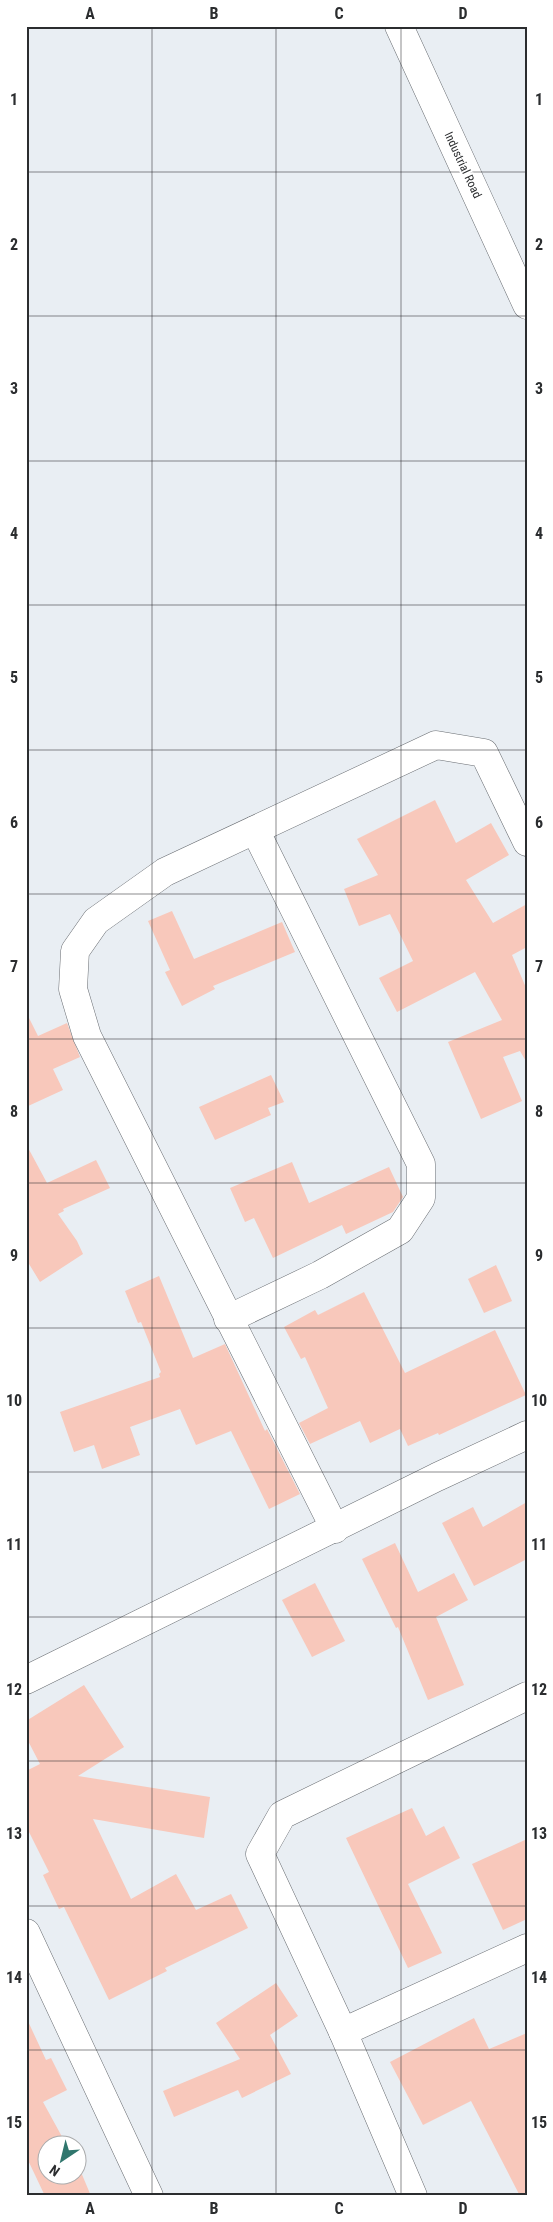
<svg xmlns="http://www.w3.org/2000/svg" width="553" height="2222" viewBox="0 0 553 2222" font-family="'Roboto Condensed',sans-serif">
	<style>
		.building { fill: #f8c8bb }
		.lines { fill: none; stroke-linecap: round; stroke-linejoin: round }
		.minor-casing { stroke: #696d72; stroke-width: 29 }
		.minor { stroke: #fff; stroke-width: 28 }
		.grid { fill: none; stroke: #2b2d2f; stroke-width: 1; stroke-opacity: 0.55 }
		.labels { text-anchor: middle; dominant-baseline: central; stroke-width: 4; stroke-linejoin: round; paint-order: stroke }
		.street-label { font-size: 12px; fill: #2b2d2f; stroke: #fff }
		.neatline { fill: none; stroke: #2b2d2f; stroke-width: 2 }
		.grid-label { font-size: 16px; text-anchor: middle; font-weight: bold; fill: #2b2d2f }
	</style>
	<rect width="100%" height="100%" fill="#e9eef3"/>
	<g class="building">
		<polygon points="435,800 456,843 491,823 509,855 466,880 493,923 527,904 527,947 512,955 527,990 527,1063 520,1051 503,1057 522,1101 481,1119 448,1042 502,1020 475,972 397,1012 379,978 413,961 390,914 359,926 344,889 378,875 357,839"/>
		<polygon points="172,911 194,959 282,922 295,952 213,986 215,989 182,1006 165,972 170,970 148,921"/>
		<polygon points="26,1012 38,1036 67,1023 80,1057 53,1069 63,1090 26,1107"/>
		<polygon points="271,1075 284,1102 268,1108 271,1115 215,1140 199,1107"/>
		<polygon points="26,1144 47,1183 96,1160 110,1188 63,1209 64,1211 58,1214 77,1241 83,1254 40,1282 26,1259"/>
		<polygon points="292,1162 309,1203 389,1167 403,1197 393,1212 346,1234 342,1225 273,1258 254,1218 245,1222 230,1188"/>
		<polygon points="496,1265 512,1301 484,1313 468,1279"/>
		<polygon points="159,1276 193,1358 225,1344 265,1431 267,1429 300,1494 269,1509 231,1431 196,1445 180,1409 130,1427 140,1455 102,1469 94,1445 74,1452 60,1412 160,1377 159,1374 161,1372 141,1322 138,1323 125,1291"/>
		<polygon points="364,1292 405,1373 495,1330 526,1395 439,1435 438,1433 408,1446 400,1429 370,1443 360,1421 310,1444 299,1423 328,1408 305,1357 301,1359 284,1327 315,1310 318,1315"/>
		<polygon points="527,1502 527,1559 474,1586 442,1523 473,1507 483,1527"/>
		<polygon points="395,1543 418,1592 454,1573 468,1600 436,1617 464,1685 428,1700 398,1627 396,1628 362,1559"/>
		<polygon points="315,1583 345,1641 312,1657 282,1600"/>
		<polygon points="84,1685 124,1747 78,1776 210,1797 204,1838 93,1819 131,1899 176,1874 196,1910 231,1894 248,1928 165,1968 167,1971 109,2000 64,1907 59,1909 43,1875 49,1872 26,1826 26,1771 40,1764 26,1737 26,1721"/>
		<polygon points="412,1808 426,1836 444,1826 460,1858 408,1884 442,1953 408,1968 346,1838"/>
		<polygon points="527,1839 527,1919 503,1930 472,1864"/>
		<polygon points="276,1983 298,2016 270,2035 291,2074 242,2098 238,2090 174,2117 163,2091 240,2059 216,2023"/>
		<polygon points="26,2017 46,2060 51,2058 67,2090 43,2102 66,2144 48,2144 48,2174 78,2174 78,2165 91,2196 45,2196 26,2156"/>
		<polygon points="474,2018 489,2049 527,2033 527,2196 520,2196 471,2101 423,2125 390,2062"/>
	</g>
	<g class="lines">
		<defs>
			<g id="minor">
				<polyline points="399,26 527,305"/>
				<polyline points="228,1319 320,1275 400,1230 421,1198 421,1164 255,830"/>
				<polyline points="335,1529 87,1036 73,989 75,951 96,921 165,872 436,745 484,753 527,842"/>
				<polyline points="26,1680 437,1477 527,1435"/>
				<polyline points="26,1933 149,2196"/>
				<polyline points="343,2032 527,1948"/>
				<polyline points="413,2196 343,2032 260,1854 282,1815 527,1696"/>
			</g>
		</defs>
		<use href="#minor" class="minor-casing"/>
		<use href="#minor" class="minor"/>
	</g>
	<path class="grid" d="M152 26V2196M276 26V2196M401 26V2196M26 172H527M26 316H527M26 461H527M26 605H527M26 750H527M26 894H527M26 1039H527M26 1183H527M26 1328H527M26 1472H527M26 1617H527M26 1761H527M26 1906H527M26 2050H527"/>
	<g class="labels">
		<g class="street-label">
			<text transform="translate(463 165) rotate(65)">Industrial Road</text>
		</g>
	</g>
	<rect width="553" height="2222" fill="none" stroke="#ffffff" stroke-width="55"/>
	<g transform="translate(62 2160) rotate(215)"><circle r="24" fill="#ffffff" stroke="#aaabac"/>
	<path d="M0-4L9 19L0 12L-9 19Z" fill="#30766d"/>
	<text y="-8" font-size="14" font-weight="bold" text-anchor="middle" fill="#2b2d2f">N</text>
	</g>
	<rect x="28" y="28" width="498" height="2166" class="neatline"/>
	<g class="grid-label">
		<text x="90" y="19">A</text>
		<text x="214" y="19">B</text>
		<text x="339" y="19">C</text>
		<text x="463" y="19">D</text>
		<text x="14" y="105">1</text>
		<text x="539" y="105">1</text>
		<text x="14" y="250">2</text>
		<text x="539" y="250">2</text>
		<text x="14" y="394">3</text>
		<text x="539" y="394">3</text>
		<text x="14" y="539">4</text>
		<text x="539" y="539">4</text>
		<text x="14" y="683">5</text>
		<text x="539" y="683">5</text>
		<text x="14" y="828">6</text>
		<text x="539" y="828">6</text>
		<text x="14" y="972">7</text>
		<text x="539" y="972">7</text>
		<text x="14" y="1117">8</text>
		<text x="539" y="1117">8</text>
		<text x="14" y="1261">9</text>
		<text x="539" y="1261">9</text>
		<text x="14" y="1406">10</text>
		<text x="539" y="1406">10</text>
		<text x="14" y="1550">11</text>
		<text x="539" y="1550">11</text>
		<text x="14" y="1695">12</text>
		<text x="539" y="1695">12</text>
		<text x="14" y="1839">13</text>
		<text x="539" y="1839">13</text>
		<text x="14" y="1983">14</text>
		<text x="539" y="1983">14</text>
		<text x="14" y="2128">15</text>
		<text x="539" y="2128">15</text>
		<text x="90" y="2214">A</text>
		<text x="214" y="2214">B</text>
		<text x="339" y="2214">C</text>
		<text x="463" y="2214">D</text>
	</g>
</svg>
